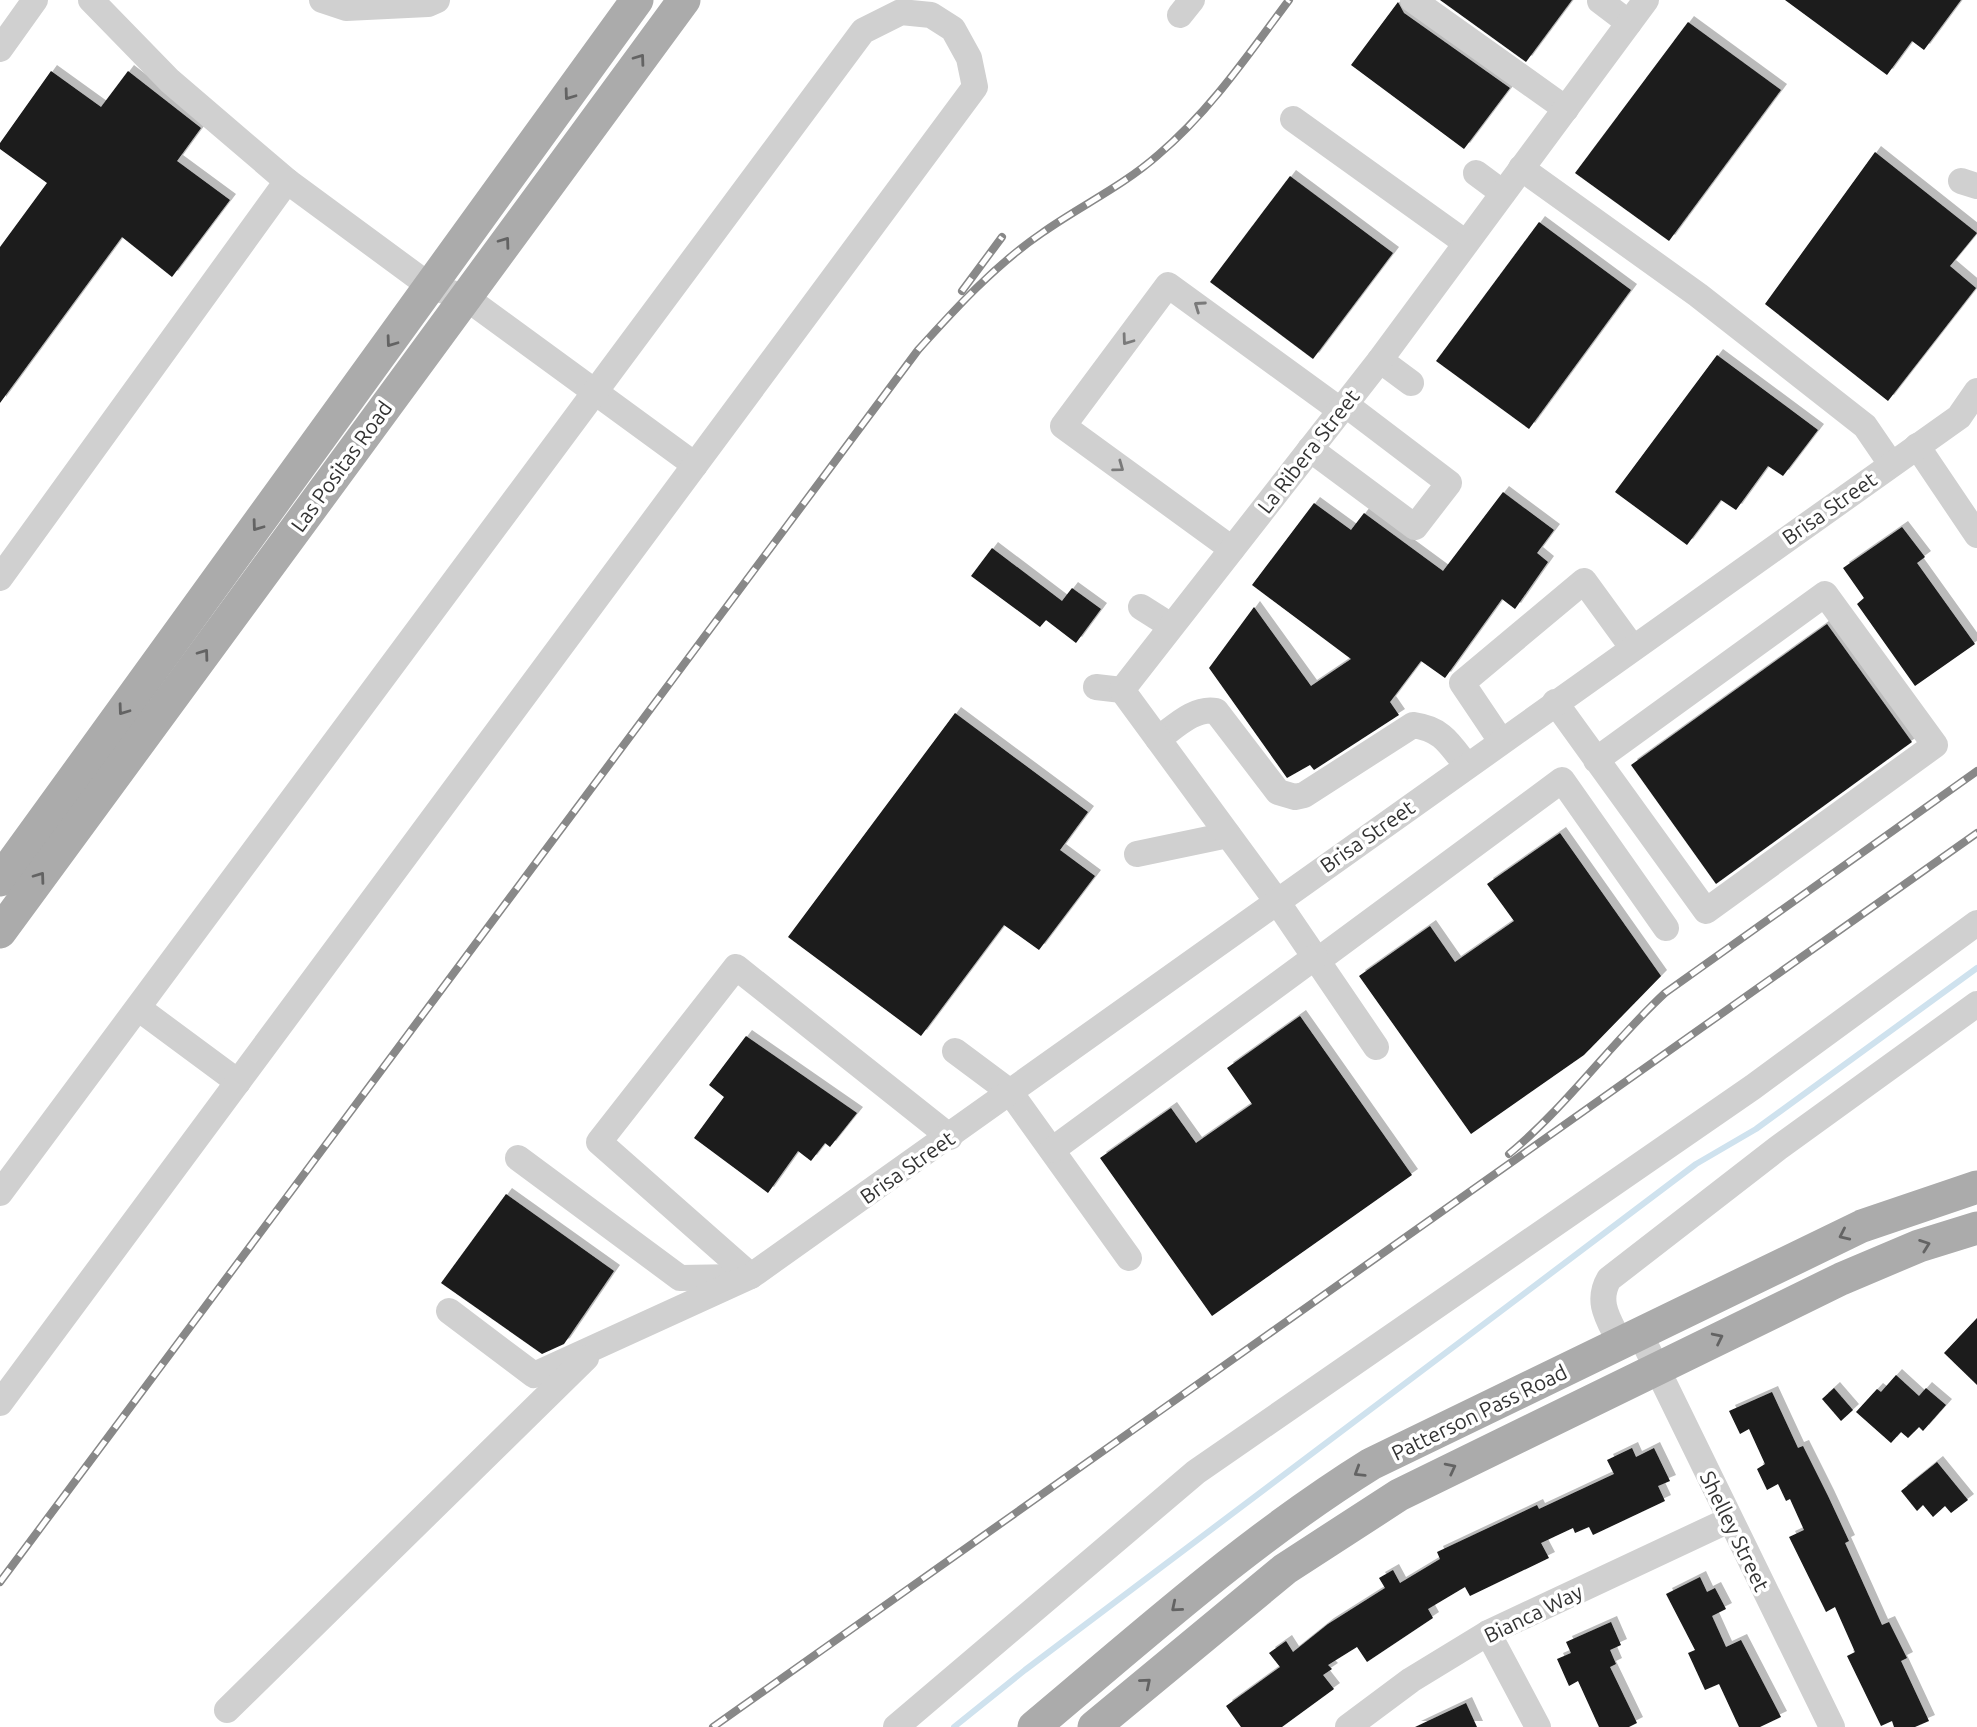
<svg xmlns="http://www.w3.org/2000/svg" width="1977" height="1727" viewBox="0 0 1977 1727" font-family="Ubuntu,sans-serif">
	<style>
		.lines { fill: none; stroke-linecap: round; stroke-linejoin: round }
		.stream { stroke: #cfe2ee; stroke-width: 6 }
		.building { fill: #1a1a1a; filter: url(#shadow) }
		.minor { stroke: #d0d0d0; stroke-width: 26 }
		.major { stroke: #ababab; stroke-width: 33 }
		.rail-casing { stroke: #888; stroke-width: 8 }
		.rail { stroke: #fff; stroke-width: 5; stroke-dasharray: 16; stroke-linecap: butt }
		.oneway { stroke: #636363 }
		.oneway2 { stroke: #7a7a7a }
		.labels { text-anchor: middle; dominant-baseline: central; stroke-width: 7; stroke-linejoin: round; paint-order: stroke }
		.street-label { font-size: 21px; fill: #333; stroke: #fff }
	</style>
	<defs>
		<filter id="shadow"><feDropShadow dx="6" dy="-6" stdDeviation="0" flood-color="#0004"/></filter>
	</defs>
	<rect width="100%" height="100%" fill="#fff"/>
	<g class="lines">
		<polyline class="stream" points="954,1727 1025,1670 1696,1164 1756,1129 1977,968"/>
	</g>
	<g class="building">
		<polygon points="1440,0 1572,0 1526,62"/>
		<polygon points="1785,0 1961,0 1924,50 1912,41 1887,75"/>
		<polygon points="1398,2 1404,13 1510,88 1464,149 1351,65"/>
		<polygon points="1688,22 1781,90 1669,241 1575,173"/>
		<polygon points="51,71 101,107 128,71 201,128 177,161 230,200 172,277 122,237 0,403 0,247 47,183 0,149 0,143"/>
		<polygon points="1875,152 1977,233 1950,266 1976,288 1888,401 1765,304"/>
		<polygon points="1290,176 1393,253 1313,359 1210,282"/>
		<polygon points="1539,222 1631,290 1529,429 1436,361"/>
		<polygon points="1717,355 1818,430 1783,476 1768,466 1736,510 1721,500 1687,545 1615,492"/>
		<polygon points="1503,492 1554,530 1537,553 1548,562 1515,609 1502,599 1445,678 1421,661 1390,702 1399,715 1314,770 1310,765 1287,778 1209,668 1254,607 1311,686 1351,659 1252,585 1314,503 1351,530 1364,513 1443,571"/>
		<polygon points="1902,527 1925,557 1917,563 1975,644 1915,686 1857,604 1864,598 1843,568"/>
		<polygon points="992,548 1062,601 1072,588 1101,609 1076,643 1046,620 1040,627 971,576"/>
		<polygon points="1827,624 1912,742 1716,884 1631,765"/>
		<polygon points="955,713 1088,812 1060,850 1095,876 1039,950 1004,925 921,1036 788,937"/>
		<polygon points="1560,833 1661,976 1584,1055 1471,1134 1359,976 1430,926 1455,962 1514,921 1487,884"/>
		<polygon points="1300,1016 1412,1175 1212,1316 1100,1158 1171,1108 1196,1143 1252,1104 1227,1068"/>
		<polygon points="746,1036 857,1113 830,1147 825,1143 811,1161 798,1151 768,1193 694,1138 724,1097 709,1085"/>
		<polygon points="506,1194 614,1271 564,1344 542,1354 441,1283"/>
		<polygon points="1977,1318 1977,1385 1944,1353"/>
		<polygon points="1896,1375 1919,1396 1926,1388 1946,1405 1923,1431 1919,1427 1908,1438 1901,1432 1891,1443 1856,1412 1877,1389 1881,1392"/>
		<polygon points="1834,1388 1853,1410 1841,1421 1822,1399"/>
		<polygon points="1772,1392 1798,1448 1803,1446 1828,1496 1849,1541 1845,1543 1882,1625 1889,1622 1907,1658 1901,1661 1929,1721 1915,1727 1894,1727 1892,1721 1881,1726 1847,1656 1855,1652 1835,1607 1826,1612 1789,1537 1804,1530 1790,1499 1786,1501 1778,1484 1767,1490 1757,1469 1765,1464 1749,1429 1740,1434 1729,1411"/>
		<polygon points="1632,1448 1636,1457 1654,1448 1670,1481 1658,1486 1665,1501 1593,1535 1589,1527 1575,1533 1573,1528 1541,1543 1549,1558 1470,1596 1465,1587 1428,1609 1433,1618 1367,1662 1357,1647 1328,1665 1332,1669 1323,1675 1334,1689 1282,1727 1241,1727 1226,1706 1280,1667 1269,1653 1286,1641 1293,1652 1328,1624 1385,1588 1379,1578 1393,1570 1400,1583 1440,1559 1437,1552 1537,1505 1539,1509 1614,1474 1607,1460"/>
		<polygon points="1937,1462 1968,1500 1951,1513 1945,1506 1933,1517 1923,1505 1917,1511 1901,1491"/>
		<polygon points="1700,1577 1707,1592 1715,1588 1726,1609 1712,1616 1726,1647 1741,1640 1781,1717 1760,1727 1739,1727 1719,1684 1705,1690 1688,1653 1695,1650 1666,1594"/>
		<polygon points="1611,1622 1621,1645 1610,1650 1616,1664 1610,1667 1637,1723 1629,1727 1599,1727 1578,1681 1569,1686 1557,1659 1571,1653 1566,1642"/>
		<polygon points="1466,1703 1477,1727 1415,1727"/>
	</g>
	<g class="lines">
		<g class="minor">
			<polyline points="91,0 170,81 287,181"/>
			<polyline points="322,0 346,8 428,4 437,0"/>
			<polyline points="1413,0 1566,109"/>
			<polyline points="1600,1 1629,23"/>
			<polyline points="1180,15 1192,0"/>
			<polyline points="0,49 35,0"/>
			<polyline points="1293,119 1466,243"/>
			<polyline points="1521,168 1698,295 1865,426 1891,464"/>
			<polyline points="1476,173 1503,193"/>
			<polyline points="1961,181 1977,186"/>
			<polyline points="1380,360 1411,383"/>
			<polyline points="1917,446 1977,535"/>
			<polyline points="1310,449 1415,527 1449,483 1345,404"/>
			<polyline points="1232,549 1063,426 1168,285 1340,410"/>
			<polyline points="0,578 287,181 431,287 465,297 695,465"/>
			<polyline points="1141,607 1171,626"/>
			<polyline points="1096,687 1122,690"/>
			<polyline points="1555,702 1706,911 1935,745 1825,594 1596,760"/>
			<path d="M1158 739C1175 727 1194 707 1216 711L1278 792 1295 797 1304 795 1413 725C1442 729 1449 743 1466 765"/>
			<polyline points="1501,741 1462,683 1584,581 1632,647"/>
			<polyline points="1137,854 1228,835"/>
			<polyline points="1317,961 1562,780 1666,928"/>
			<polyline points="138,1008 238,1082"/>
			<polyline points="1376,1047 1276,900 1122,690 1380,360 1646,0"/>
			<polyline points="955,1051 1010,1092 1129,1258"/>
			<polyline points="1052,1150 1315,957"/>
			<polyline points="518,1158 680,1278 739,1277"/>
			<polyline points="0,1193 863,31 901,12 931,15 953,29 969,58 975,87 0,1403"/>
			<polyline points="751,1276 599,1142 736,967 950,1137"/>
			<polyline points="449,1311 534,1375 751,1276 1959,417 1977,391"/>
			<polyline points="1640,1334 1832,1727"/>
			<path d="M1620 1343C1610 1321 1595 1303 1609 1279L1778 1148 1977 1004"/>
			<polyline points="1488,1633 1538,1727"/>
			<polyline points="227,1710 586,1358"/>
			<polyline points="896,1727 1196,1472 1753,1087 1977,923"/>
			<polyline points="1348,1727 1411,1680 1488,1633 1729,1520"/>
		</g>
		<g class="major">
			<polyline points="0,880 637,0"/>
			<polyline points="0,932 684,0"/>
			<path d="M1034 1727C1144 1635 1249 1540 1371 1464L1862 1226 1977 1187"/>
			<polyline points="1094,1727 1285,1569 1399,1495 1841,1279 1919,1246 1977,1228"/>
		</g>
		<defs>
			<g id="rail">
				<polyline points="962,291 1002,237"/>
				<path d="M1509 1154C1567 1106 1610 1044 1665 993L1977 771"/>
				<path d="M0 1582 918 350C956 308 995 265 1042 233 1080 206 1123 186 1158 155 1210 111 1248 55 1289 0"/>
				<polyline points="713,1727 1977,833"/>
			</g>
		</defs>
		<use href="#rail" class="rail-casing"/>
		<use href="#rail" class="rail"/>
	</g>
	<defs><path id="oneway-chevron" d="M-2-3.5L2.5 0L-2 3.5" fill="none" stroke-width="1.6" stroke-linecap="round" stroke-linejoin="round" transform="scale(1.75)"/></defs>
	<g class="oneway">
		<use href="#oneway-chevron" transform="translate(640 59) rotate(-54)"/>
		<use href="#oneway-chevron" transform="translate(569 95) rotate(126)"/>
		<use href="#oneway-chevron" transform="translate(505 242) rotate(-54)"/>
		<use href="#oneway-chevron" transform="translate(391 342) rotate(126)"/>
		<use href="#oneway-chevron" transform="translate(257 526) rotate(126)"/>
		<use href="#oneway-chevron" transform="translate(204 654) rotate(-54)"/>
		<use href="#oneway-chevron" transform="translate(123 710) rotate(126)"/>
		<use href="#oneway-chevron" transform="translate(40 877) rotate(-54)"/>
		<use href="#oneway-chevron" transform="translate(1844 1235) rotate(155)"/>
		<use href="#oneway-chevron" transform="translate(1925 1245) rotate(-20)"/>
		<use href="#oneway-chevron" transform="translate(1718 1338) rotate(-26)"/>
		<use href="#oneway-chevron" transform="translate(1451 1468) rotate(-27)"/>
		<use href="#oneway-chevron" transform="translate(1359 1472) rotate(148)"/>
		<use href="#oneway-chevron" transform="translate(1176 1607) rotate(140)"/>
		<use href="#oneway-chevron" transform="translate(1146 1683) rotate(-40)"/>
	</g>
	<g class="oneway2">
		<use href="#oneway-chevron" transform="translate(1199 306) rotate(-145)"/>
		<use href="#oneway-chevron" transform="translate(1127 340) rotate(126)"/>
		<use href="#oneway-chevron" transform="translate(1119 467) rotate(36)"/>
	</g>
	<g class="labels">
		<g class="street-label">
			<text transform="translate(1308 451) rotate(-52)">La Ribera Street</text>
			<text transform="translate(341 466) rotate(-54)">Las Positas Road</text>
			<text transform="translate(1829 508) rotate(-35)">Brisa Street</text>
			<text transform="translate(1367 836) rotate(-35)">Brisa Street</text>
			<text transform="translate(907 1167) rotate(-35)">Brisa Street</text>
			<text transform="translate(1479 1412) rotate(-26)">Patterson Pass Road</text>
			<text transform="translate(1735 1531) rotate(64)">Shelley Street</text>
			<text transform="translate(1533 1613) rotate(-26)">Bianca Way</text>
		</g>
	</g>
</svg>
